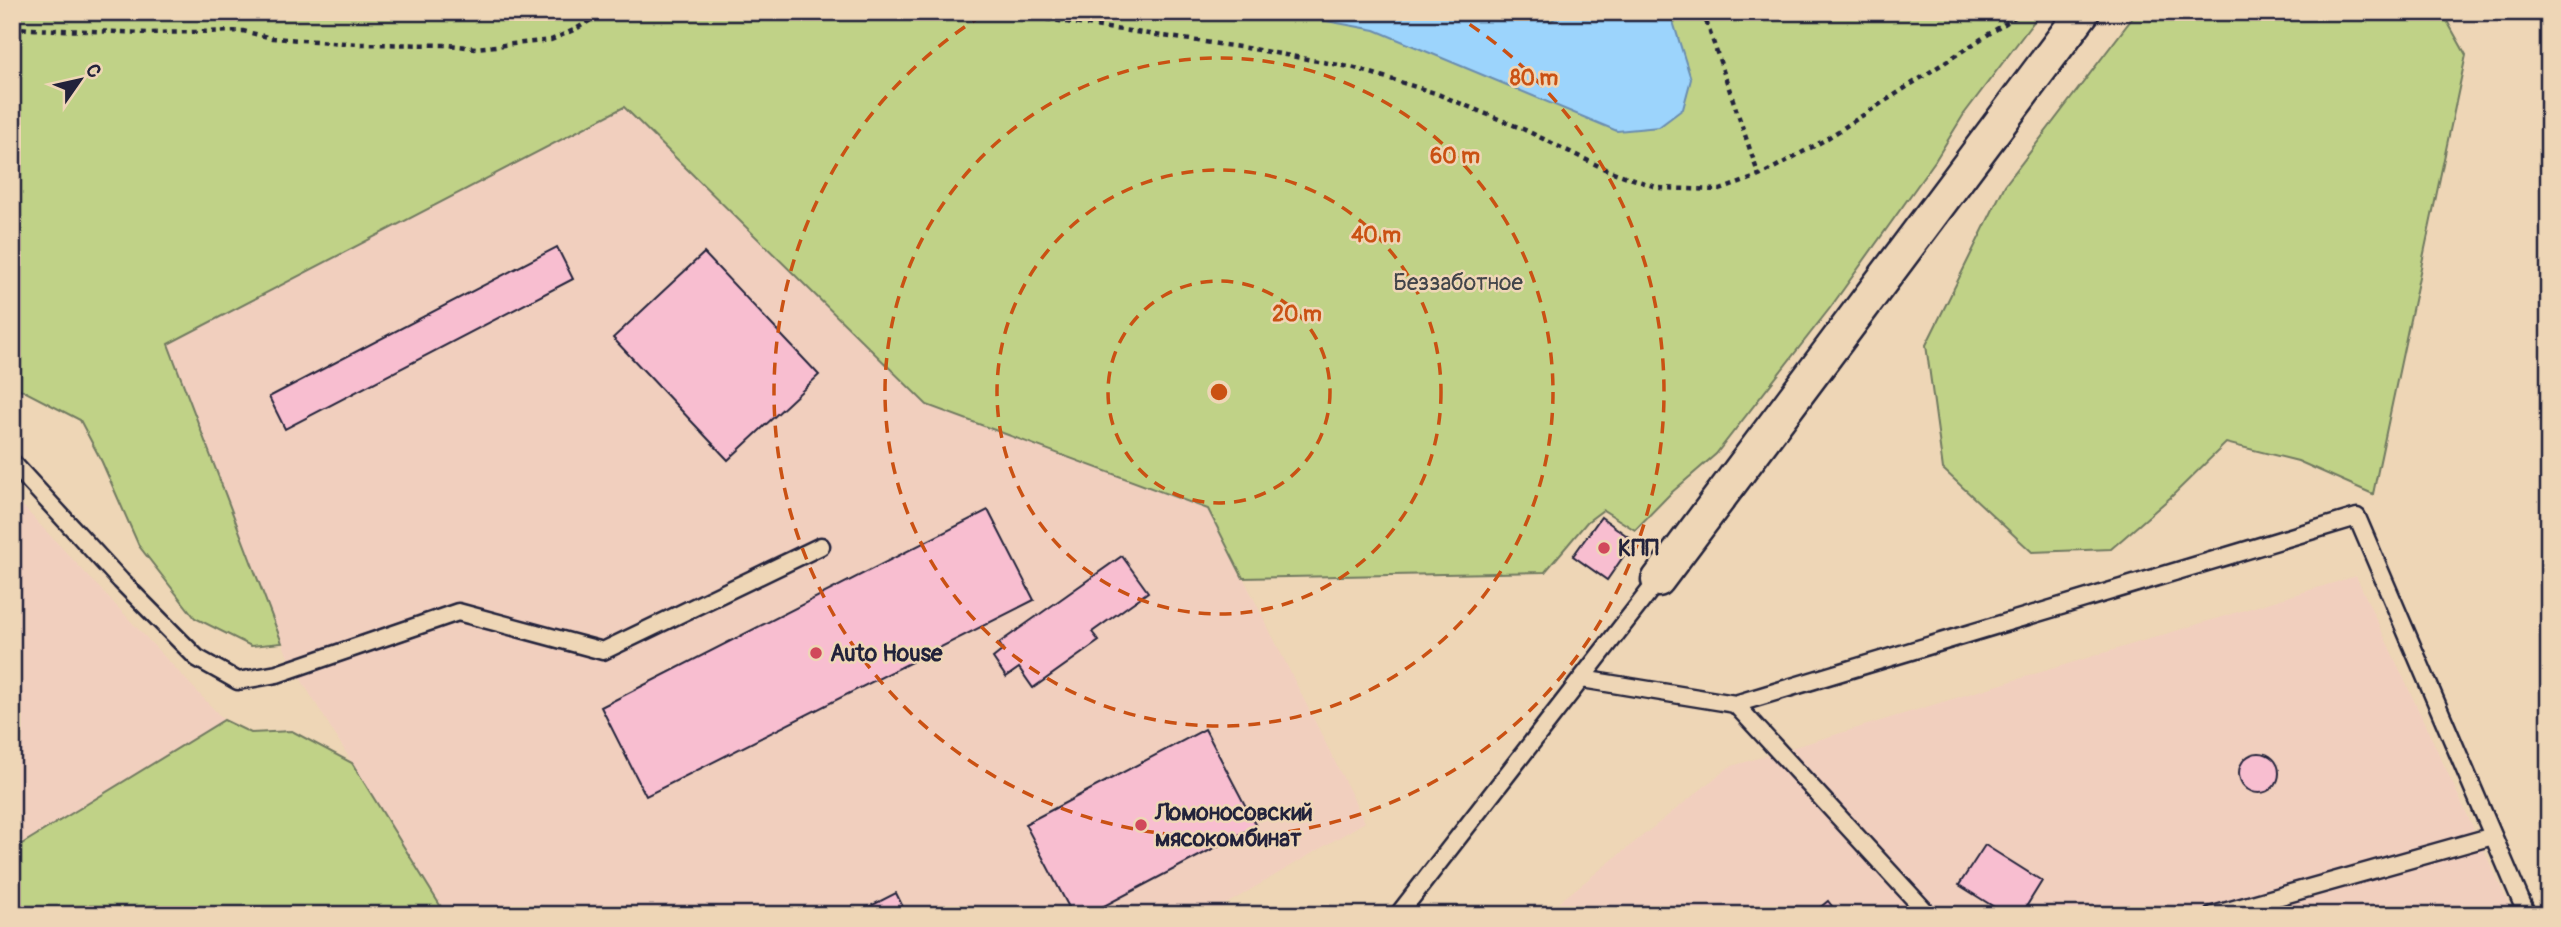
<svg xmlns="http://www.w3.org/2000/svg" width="2561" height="927" viewBox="0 0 2561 927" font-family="Pangolin,sans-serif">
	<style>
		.built { fill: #f1cfbe }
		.green { fill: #c0d287; stroke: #717a61; stroke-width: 2 }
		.water { fill: #9cd4fc; stroke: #6b8daf; stroke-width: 2 }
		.building { fill: #f8bed0; stroke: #22223b; stroke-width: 2 }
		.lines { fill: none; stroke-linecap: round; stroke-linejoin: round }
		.lane-casing { stroke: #22223b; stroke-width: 21 }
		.street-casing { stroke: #22223b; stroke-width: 37 }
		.path { stroke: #22223b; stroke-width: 4.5; stroke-dasharray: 5 5; stroke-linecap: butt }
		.lane { stroke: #eed6b6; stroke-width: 16 }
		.street { stroke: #eed6b6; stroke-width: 32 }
		.ring { fill: none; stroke: #ca5113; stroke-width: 3.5; stroke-dasharray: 12 9 }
		.poi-dot { fill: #d1495b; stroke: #eed6b6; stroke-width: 2.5 }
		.labels { text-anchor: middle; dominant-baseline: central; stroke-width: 5; stroke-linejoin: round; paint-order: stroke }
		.park-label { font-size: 23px; fill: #42454a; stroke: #eed6b6 }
		.poi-label { font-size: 23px; font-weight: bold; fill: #22223b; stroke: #eed6b6; text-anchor: start }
		.centre { fill: #ca5113; stroke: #eed6b6; stroke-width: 3.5 }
		.ring-label { font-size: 21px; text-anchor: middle; font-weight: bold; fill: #ca5113; stroke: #eed6b6; stroke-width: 5; stroke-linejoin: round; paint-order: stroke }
	</style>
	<rect width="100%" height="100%" fill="#eed6b6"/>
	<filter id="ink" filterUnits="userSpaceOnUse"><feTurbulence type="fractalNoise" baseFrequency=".0143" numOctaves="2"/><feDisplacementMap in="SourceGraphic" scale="14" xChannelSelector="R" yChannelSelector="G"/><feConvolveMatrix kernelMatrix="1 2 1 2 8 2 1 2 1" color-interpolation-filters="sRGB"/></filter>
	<g filter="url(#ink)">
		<g class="built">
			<polygon points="624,107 927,405 1209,509 1365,822 1208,915 446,915 289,660 168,344"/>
			<polygon points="12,495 224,720 12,850"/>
			<polygon points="2356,576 2514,915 1543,915 1729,767"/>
		</g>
		<g class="green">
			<polygon points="12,12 2041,12 1964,114 1935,161 1830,308 1716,454 1671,493 1635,530 1603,510 1587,522 1545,572 1243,578 1208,509 927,405 624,107 168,344 282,643 251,646 195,618 139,546 102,462 80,420 12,385"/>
			<polygon points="2137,12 2442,12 2466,55 2373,494 2298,461 2226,443 2171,497 2111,549 2032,552 1943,469 1926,345 2005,185"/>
			<polygon points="224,720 251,733 292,731 352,763 446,915 12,915 12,850"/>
		</g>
		<polygon class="water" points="1278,12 1526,12 1530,16 1551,21 1564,12 1670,12 1691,79 1683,109 1659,127 1617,131 1375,30"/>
		<g class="building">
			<polygon points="557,247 573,279 285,429 269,397"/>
			<polygon points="704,253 819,375 728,460 613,338"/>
			<polygon points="988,510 1034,600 646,796 601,707"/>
			<polygon points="1601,517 1634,541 1607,580 1573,556"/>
			<polygon points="1122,556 1148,592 1092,632 1099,641 1033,688 1019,668 1006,677 993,658 1003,650 999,643"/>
			<polygon points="1205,729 1256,826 1087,915 1073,915 1025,824"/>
			<circle cx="2259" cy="773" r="20"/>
			<polygon points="1985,845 2042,881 2021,915 2007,915 1959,885"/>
			<polygon points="896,893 907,915 853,915"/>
			<polygon points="1828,901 1839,915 1811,915"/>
		</g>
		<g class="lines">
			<defs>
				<g id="lane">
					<polyline points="12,462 121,581 197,658 238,681 277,674 458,612 603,651 821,546"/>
					<polyline points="1582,679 1735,704 2357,517 2527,915"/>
					<polyline points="1735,704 1929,915"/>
					<polyline points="1398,915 1658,580"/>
					<polyline points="2213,915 2493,836"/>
				</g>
				<polyline id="street" points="1658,580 2083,12"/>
			</defs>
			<use href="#lane" class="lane-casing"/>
			<use href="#street" class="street-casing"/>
			<g class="path">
				<polyline points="997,12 1253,49 1355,68 1435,93 1523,129 1607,170 1659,188 1720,190 1759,176 1823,141 2023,12"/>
				<polyline points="1703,12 1759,176"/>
				<polyline points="12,27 29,29 148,33 243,31 272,38 359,44 448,45 476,48 551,40 576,29 604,12"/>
			</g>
			<use href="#lane" class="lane"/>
			<use href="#street" class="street"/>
		</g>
	</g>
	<g class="ring">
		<circle cx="1219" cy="392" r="111"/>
		<circle cx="1219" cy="392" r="222"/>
		<circle cx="1219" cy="392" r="334"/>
		<path d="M1452 13A445 445 0 1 1 986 13"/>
	</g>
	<g class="poi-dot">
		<circle cx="1604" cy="548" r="7"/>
		<circle cx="816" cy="653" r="7"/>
		<circle cx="1141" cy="825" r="7"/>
	</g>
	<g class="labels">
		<g class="park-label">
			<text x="1458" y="282">Беззаботное</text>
		</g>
		<g class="poi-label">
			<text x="1618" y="548">КПП</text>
			<text x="830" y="653">Auto House</text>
			<text x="1155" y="812">Ломоносовский<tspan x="1155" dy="26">мясокомбинат</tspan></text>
		</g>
	</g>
	<circle cx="1219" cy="392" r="10" class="centre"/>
	<g class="ring-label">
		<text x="1534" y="85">80 m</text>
		<text x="1455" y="163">60 m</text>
		<text x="1376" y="242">40 m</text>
		<text x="1297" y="321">20 m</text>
	</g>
	<rect width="2561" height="927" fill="none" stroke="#eed6b6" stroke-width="42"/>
	<rect x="21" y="21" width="2519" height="885" fill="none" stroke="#22223b" stroke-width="2.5" filter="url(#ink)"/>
	<g transform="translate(80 80) rotate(56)" stroke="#eed6b6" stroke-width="5" paint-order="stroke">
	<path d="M0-5L12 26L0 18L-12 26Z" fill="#22223b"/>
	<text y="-10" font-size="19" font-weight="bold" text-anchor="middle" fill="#22223b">С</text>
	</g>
</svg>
